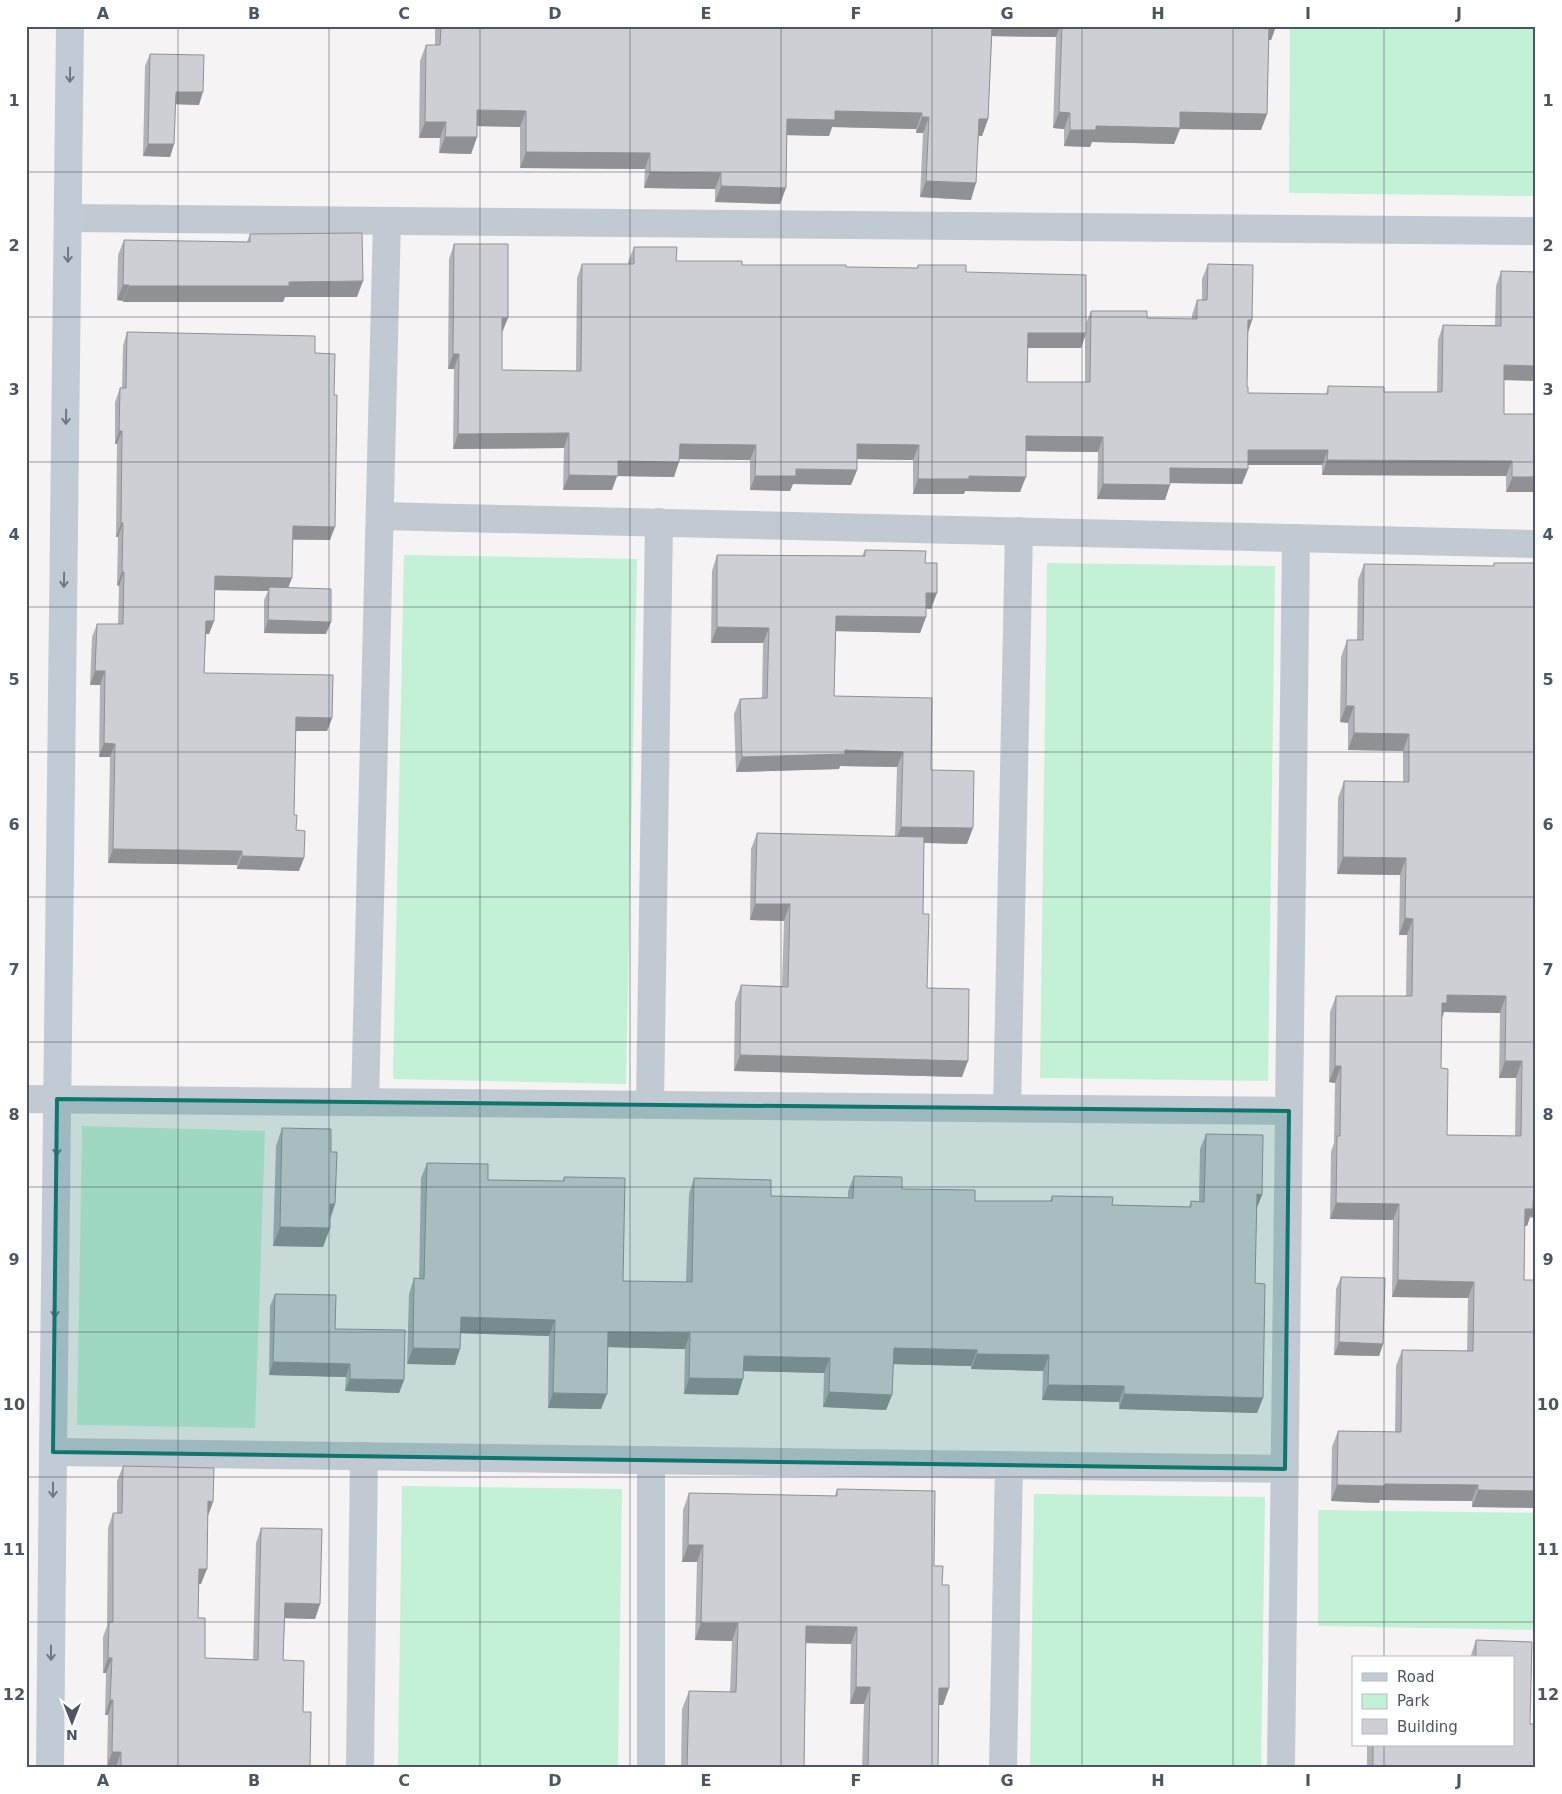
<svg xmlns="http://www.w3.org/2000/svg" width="1562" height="1794" viewBox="0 0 1562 1794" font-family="'DejaVu Sans',sans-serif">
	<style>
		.green { fill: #c3f1d5 }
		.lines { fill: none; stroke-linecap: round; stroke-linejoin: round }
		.street { stroke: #c1cad2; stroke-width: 28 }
		.secondary { stroke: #c1cbd6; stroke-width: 28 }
		.wall { fill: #b0b2b7; fill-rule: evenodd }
		.shaded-wall { fill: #909195 }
		.building { fill: #cdcfd5; stroke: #909195; fill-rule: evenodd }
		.oneway { stroke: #6e7984 }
		.marked { fill: #0f766e; fill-opacity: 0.2; stroke: #0f766e; stroke-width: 4; stroke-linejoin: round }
		.grid { fill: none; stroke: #4a5661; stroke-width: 1; stroke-opacity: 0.55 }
		.neatline { fill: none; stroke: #4a5661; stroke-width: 2 }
		.grid-label { font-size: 16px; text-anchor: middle; font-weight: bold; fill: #4a5661 }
	</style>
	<rect width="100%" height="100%" fill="#f5f3f3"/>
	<g class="green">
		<polygon points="1290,26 1536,26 1536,196 1289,193"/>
		<polygon points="404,555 637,559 626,1084 393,1079"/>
		<polygon points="1047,563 1275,566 1268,1081 1040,1078"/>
		<polygon points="82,1126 265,1131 255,1428 77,1425"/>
		<polygon points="402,1486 622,1489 618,1768 398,1768"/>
		<polygon points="1034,1494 1265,1497 1261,1768 1030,1768"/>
		<polygon points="1318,1510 1536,1513 1536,1630 1318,1626"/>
	</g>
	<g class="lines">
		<g class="street">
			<polyline points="69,218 1536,231"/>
			<polyline points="380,516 1536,544"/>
			<polyline points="26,1099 1289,1111"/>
			<polyline points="365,1102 387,221"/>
			<polyline points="650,1105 659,522"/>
			<polyline points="1007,1108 1019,531"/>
			<polyline points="53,1452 1285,1469"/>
			<polyline points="651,1460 651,1768"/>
			<polyline points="360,1768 364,1456"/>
			<polyline points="1003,1768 1009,1465"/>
			<polyline points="1281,1768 1296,538"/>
		</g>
		<polyline class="secondary" points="50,1768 53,1452 70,26"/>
	</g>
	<g class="wall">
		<polygon points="435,26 1276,26 1271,40 1269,40 1267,114 1261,130 1180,129 1174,144 1092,142 1090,147 1064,146 1064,129 1053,128 1056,37 992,36 988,119 982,136 979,136 971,200 920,197 923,133 916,133 916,129 832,127 829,136 787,135 780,204 715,202 715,189 644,188 645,169 520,168 520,127 477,126 477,137 471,154 439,153 440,138 419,138 420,61 426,45 435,45"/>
		<polygon points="150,54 199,105 175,104 174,144 170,157 143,156 145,66"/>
		<polygon points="250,234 357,297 285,297 283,302 123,302 123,301 117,300 118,255 124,240 247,242"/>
		<path d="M454 244 502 333V370L576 371 577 278 582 264H628V262L634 247 676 261 742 265 846 267 917 268 918 265 966 272 1086 323 1091 311 1147 318 1192 319V315L1197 300H1202V279L1208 264 1252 320 1248 333 1247 387 1248 393 1326 394 1328 386 1384 392H1437L1438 340 1443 325H1495L1496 286 1501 271 1504 380V414H1536L1506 492V476L1322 475V465H1248V469L1242 484 1170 483 1165 500 1097 499 1098 452 1026 451 1020 492 965 491 964 494H913V460L857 459V470L851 485 793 484 790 491 750 490V460L679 459 674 477 617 476 612 490H563L564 448 453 449 454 369H448L449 259ZM1085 336V382H1027L1028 348H1081Z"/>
		<polygon points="127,332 315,353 330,540 293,540 288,588 326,634 264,633 264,600 268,591 214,590 214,621 209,634 206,634 204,673 332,718 327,731 296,731 294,815 296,830 299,871 237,869 237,865 108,863 110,757 99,757 100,685 90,685 92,637 97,624 118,624 119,586 117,585 118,537 116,537 117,444 115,444 115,402 120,388 122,388 123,346"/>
		<polygon points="865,550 925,563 931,609 926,608 926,617 920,633 836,631 834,696 931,770 967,844 924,843 923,914 927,988 962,1077 734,1071 735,1002 741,985 782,986 784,921 750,920 751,849 757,833 895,837 897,767 840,766 839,769 736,772 734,714 740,699 762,698 763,643 711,643 712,571 717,555 862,556"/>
		<path d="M1494 563H1536V1218L1530 1217 1527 1226H1525L1524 1280H1536V1508L1472 1507V1501L1380 1500 1379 1503 1331 1501 1332 1447 1338 1431 1395 1432 1396 1366 1402 1350 1467 1351 1468 1298 1392 1297 1393 1220 1330 1219 1331 1152 1334 1143 1335 1083 1329 1082 1330 1012 1336 996H1406L1407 935H1399L1400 875 1337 874 1338 798 1344 781 1403 782V751L1348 750V723L1340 722 1341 657 1347 640H1357L1358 580 1364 564 1493 566ZM1444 1012 1500 1013 1499 1078H1516L1515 1136 1447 1135 1441 1068 1442 1018Z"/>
		<polygon points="282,1128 330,1219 330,1228 323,1247 273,1246 276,1146"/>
		<polygon points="1206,1134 1262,1195 1256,1209 1255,1283 1263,1398 1257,1413 1119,1409 1119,1402 1042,1400 1043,1371 971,1369 971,1366 893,1364 892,1395 886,1410 823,1407 824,1373 743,1371 738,1395 684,1394 685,1349 608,1347 601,1409 548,1408 549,1336 461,1333 455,1365 407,1364 409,1294 414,1278 419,1279 421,1178 427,1163 488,1180 563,1181 564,1177 623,1281 686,1282 689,1194 694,1178 771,1196 848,1198 848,1191 854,1176 902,1189 975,1201 1050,1201 1052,1196 1112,1205 1189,1207 1191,1201 1199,1202 1200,1149"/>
		<polygon points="1341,1277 1383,1344 1379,1356 1334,1355 1336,1289"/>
		<polygon points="275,1294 335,1329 404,1380 399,1393 345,1391 346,1377 269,1375 270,1306"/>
		<polygon points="123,1466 208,1516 201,1584 199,1584 198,1618 205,1658 253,1659 256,1543 261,1528 320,1604 315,1619 285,1618 283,1660 303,1712 310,1768 116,1768 116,1767 107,1767 108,1715 105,1715 106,1673 103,1673 103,1637 107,1626 108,1528 113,1513 117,1513 117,1481"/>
		<polygon points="837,1489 934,1566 942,1585 949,1688 943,1705 939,1705 938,1768 862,1768 864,1704 850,1704 851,1644 806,1643 804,1768 681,1768 682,1709 689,1691 730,1692 732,1641 695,1640 697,1562 682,1562 683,1510 689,1493 835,1496"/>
		<polygon points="1476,1640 1532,1642 1530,1724 1536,1724 1536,1768 1367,1768 1367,1745 1513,1745 1513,1658 1470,1658"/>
	</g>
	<g class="shaded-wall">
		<polygon points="990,26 1060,26 1056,37 987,36"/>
		<polygon points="1269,26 1276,26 1271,40 1264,40"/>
		<polygon points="176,92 203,92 199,105 171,104"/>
		<polygon points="477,110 526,111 520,127 472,126"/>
		<polygon points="835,111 922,113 916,129 832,127 829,136 781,135 787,119"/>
		<polygon points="1059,112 1070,113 1064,129 1053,128"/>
		<polygon points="1180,112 1267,114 1261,130 1180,129 1174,144 1092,142 1090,147 1064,146 1070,130"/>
		<polygon points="922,117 929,117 923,133 916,133"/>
		<polygon points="979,119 988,119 982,136 973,135"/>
		<polygon points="425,122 446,122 440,138 419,138"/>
		<polygon points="445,137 477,137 471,154 439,153"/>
		<polygon points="148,144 174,144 170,157 143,156"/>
		<polygon points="526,152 650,153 645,169 520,168"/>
		<polygon points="650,172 721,173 715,189 644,188"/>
		<polygon points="926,181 976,183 971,200 920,197"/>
		<polygon points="721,186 786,188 780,204 715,202"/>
		<polygon points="363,281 357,297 285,297 283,302 123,302 129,286 289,282"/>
		<polygon points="123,285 129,285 123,301 117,300"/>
		<polygon points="502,318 508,318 502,333"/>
		<polygon points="1248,320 1252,320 1247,335"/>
		<polygon points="1028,333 1086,333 1081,348 1023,348"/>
		<polygon points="453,354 459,354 454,369 448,369"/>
		<polygon points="1504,365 1536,366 1536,381 1498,380"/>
		<polygon points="119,431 122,431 117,444 115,444"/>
		<polygon points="569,433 564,448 453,449 458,434"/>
		<polygon points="1026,436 1103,437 1098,452 1021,451"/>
		<polygon points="680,444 756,445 750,460 674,459"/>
		<polygon points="857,444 919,445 913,460 851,459"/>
		<polygon points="1248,450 1328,450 1322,465 1242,465"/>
		<polygon points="1327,460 1512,461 1506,476 1322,475"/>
		<polygon points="618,461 679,462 674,477 617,476 612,490 563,490 569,475"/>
		<polygon points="1170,468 1248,469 1242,484 1165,483"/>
		<polygon points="796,469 857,470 851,485 793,484 790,491 750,490 755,476"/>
		<polygon points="969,476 1026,477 1020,492 965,491 964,494 913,494 918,479"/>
		<polygon points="1512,477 1536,477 1536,492 1506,492"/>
		<polygon points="1103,484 1170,485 1165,500 1097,499"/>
		<polygon points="121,523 123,523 118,537 116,537"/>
		<polygon points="293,526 335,527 330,540 288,539"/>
		<polygon points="122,572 124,572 119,586 117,585"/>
		<polygon points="215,576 292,578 287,591 269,587 268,591 210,590"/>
		<polygon points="926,593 937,593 931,609 921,608"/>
		<polygon points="836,616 926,617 920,633 830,631"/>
		<polygon points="268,620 331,622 326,634 264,633"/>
		<polygon points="206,621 214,621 209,634 201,634"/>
		<polygon points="717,627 769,628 763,643 711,643"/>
		<polygon points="95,671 105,671 100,685 90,685"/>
		<polygon points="1346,706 1354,706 1348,723 1340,722"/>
		<polygon points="296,717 332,718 327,731 292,731"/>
		<polygon points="1354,733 1409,734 1403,751 1348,750"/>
		<polygon points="104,743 115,744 110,757 99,757"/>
		<polygon points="845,750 903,752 897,767 840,766 839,769 736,772 742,757"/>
		<polygon points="901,827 973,828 967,844 895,842"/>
		<polygon points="113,849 242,851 237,865 108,863"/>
		<polygon points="242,856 304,858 299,871 237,869"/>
		<polygon points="1343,857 1406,858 1400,875 1337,874"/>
		<polygon points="755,904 790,904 784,921 750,920"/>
		<polygon points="1405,918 1413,919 1407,935 1399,935"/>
		<polygon points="1447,995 1506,996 1500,1013 1444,1012 1441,1020 1442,1003"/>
		<polygon points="740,1055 968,1061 962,1077 734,1071"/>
		<polygon points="1505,1061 1522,1061 1516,1078 1499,1078"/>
		<polygon points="1335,1066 1341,1066 1335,1083 1329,1082"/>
		<polygon points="1257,1194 1262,1195 1256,1210"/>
		<polygon points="1533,1201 1536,1201 1536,1218 1530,1217 1527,1226 1519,1226 1525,1209"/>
		<polygon points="1336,1203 1399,1204 1393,1220 1330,1219"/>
		<polygon points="330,1204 335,1204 329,1223"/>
		<polygon points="280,1227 330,1228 323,1247 273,1246"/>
		<polygon points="1398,1280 1474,1282 1468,1298 1392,1297"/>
		<polygon points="461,1317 555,1320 549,1336 455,1333"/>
		<polygon points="608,1332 690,1333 685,1349 603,1347"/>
		<polygon points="1339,1342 1383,1344 1379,1356 1334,1355"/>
		<polygon points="413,1348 460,1349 455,1365 407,1364"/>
		<polygon points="894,1348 977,1350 971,1366 888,1364"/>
		<polygon points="977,1354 1049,1355 1043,1371 971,1369"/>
		<polygon points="744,1356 830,1358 824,1373 738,1371"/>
		<polygon points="273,1362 350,1364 346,1377 269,1375"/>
		<polygon points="689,1378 743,1379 738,1395 684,1394"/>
		<polygon points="350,1379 404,1380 399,1393 345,1391"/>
		<polygon points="1048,1385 1124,1386 1119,1402 1042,1400"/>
		<polygon points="829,1392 892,1395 886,1410 823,1407"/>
		<polygon points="553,1393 607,1394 601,1409 548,1408"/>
		<polygon points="1124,1394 1263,1398 1257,1413 1119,1409"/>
		<polygon points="1385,1484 1478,1485 1472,1501 1380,1500 1379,1503 1331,1501 1337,1485"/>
		<polygon points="1478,1490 1536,1491 1536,1508 1472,1507"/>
		<polygon points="208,1501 213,1502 208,1516"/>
		<polygon points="688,1545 703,1545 697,1562 682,1562"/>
		<polygon points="199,1569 207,1569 201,1584 193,1584"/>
		<polygon points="285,1603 320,1604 315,1619 280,1618"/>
		<polygon points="701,1623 738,1623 732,1641 695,1640"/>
		<polygon points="806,1626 857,1627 851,1644 800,1643"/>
		<polygon points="108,1658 112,1658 106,1673 103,1673"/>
		<polygon points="856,1687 870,1687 864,1704 850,1704"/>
		<polygon points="939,1688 949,1688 943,1705 933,1705"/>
		<polygon points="110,1700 113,1700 108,1715 105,1715"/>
		<polygon points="112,1752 121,1752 116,1767 107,1767"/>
	</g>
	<g class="building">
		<polygon points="441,26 992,26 988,119 979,119 976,183 926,181 929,117 922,117 922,113 835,111 835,120 787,119 786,188 721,186 721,173 650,172 650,153 526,152 526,111 477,110 477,137 445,137 446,122 425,122 426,45 440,45"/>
		<polygon points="1062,26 1269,26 1267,114 1180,112 1180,128 1096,126 1096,130 1070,130 1070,113 1059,112"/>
		<polygon points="150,54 204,55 203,92 176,92 174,144 148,144"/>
		<polygon points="362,233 363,281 289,282 289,286 129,286 129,285 123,285 124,240 250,242 250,234"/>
		<polygon points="454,244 508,244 508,318 502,318 502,370 581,371 582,264 634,264 634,247 677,247 676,261 742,261 742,265 846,265 846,267 918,268 918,265 966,265 966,272 1086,275 1086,333 1028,333 1027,382 1090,382 1091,311 1147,311 1147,318 1197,319 1197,300 1207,300 1208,264 1253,265 1252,320 1248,320 1247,387 1248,387 1248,393 1328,394 1328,386 1384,387 1384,392 1442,392 1443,325 1501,326 1501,271 1536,272 1536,366 1504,365 1504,414 1536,414 1536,477 1512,477 1512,461 1327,460 1328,450 1248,450 1248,469 1170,468 1170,485 1103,484 1103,437 1026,436 1026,477 969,476 969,479 918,479 919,445 857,444 857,470 796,469 796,476 755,476 756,445 680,444 679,462 618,461 618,476 569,475 569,433 458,434 459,354 453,354"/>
		<polygon points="127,332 315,336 315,353 335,354 334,395 337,395 335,527 293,526 292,578 215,576 214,621 206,621 204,673 333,675 332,718 296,717 294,815 297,815 296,830 305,831 304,858 242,856 242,851 113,849 115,744 104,743 105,671 95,671 97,624 123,624 124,572 122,572 123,523 121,523 122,431 119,431 120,388 126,388"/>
		<polygon points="865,550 926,551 925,563 937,563 937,593 926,593 926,617 836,616 834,696 932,698 931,770 974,771 973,828 901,827 903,752 845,750 845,754 742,757 740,699 767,698 769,628 717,627 717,555 865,556"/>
		<path d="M1494 563H1536V1201H1533V1209H1525L1524 1280H1536V1491L1478 1490V1485L1385 1484V1486L1337 1485 1338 1431 1401 1432 1402 1350 1473 1351 1474 1282 1398 1280 1399 1204 1336 1203 1337 1136H1340L1341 1066H1335L1336 996H1412L1413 919 1405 918 1406 858 1343 857 1344 781 1409 782V734L1354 733V706H1346L1347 640H1363L1364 564 1494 566ZM1447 995 1506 996 1505 1061H1522L1521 1136 1447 1135 1448 1069 1441 1068 1442 1003H1447Z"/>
		<polygon points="269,587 331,589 331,622 268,620"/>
		<polygon points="757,833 924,837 923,914 929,914 927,988 969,989 968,1061 740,1055 741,985 788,987 790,904 755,904"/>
		<polygon points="282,1128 331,1129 331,1152 337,1152 335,1204 330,1204 330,1228 280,1227"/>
		<polygon points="1206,1134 1263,1135 1262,1195 1257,1194 1255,1283 1265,1284 1263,1398 1124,1394 1124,1386 1048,1385 1049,1355 977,1354 977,1350 894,1348 892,1395 829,1392 830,1358 744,1356 743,1379 689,1378 690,1333 608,1332 607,1394 553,1393 555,1320 461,1317 460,1349 413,1348 414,1278 424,1279 427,1163 488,1164 488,1180 564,1181 564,1177 625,1178 623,1281 692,1282 694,1178 771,1180 771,1196 853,1198 854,1176 902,1177 902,1189 975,1190 975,1201 1052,1201 1052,1196 1113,1197 1112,1205 1191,1207 1191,1201 1204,1202"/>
		<polygon points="1341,1277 1385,1278 1383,1344 1339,1342"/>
		<polygon points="275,1294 336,1295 335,1329 405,1330 404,1380 350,1379 350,1364 273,1362"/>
		<polygon points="123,1466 214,1468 213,1502 208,1501 207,1569 199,1569 198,1618 205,1618 205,1658 258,1660 261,1528 322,1529 320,1604 285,1603 283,1660 304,1661 303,1712 311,1712 310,1768 121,1768 121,1752 112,1752 113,1700 110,1700 112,1658 108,1658 109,1622 113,1622 113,1513 122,1513"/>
		<polygon points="837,1489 935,1491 934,1566 943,1566 942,1585 949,1585 949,1688 939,1688 938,1768 868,1768 870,1687 856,1687 857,1627 806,1626 804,1768 687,1768 689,1691 736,1692 738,1623 701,1623 703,1545 688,1545 689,1493 837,1496"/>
		<polygon points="1476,1640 1532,1642 1530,1724 1536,1724 1536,1768 1373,1768 1373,1745 1513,1745 1513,1658 1476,1658"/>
	</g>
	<defs><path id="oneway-shaft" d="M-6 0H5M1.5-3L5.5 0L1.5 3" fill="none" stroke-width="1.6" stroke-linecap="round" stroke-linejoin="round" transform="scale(1.25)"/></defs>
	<g class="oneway">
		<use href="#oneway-shaft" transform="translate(70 75) rotate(91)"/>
		<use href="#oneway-shaft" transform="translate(68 255) rotate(91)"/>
		<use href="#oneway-shaft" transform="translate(66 417) rotate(91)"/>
		<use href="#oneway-shaft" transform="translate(64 580) rotate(91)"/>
		<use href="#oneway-shaft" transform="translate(57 1148) rotate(91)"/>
		<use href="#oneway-shaft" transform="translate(55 1310) rotate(91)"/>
		<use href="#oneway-shaft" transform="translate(53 1490) rotate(90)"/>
		<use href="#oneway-shaft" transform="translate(51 1653) rotate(90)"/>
	</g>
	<path class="marked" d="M57 1099 1289 1111 1285 1469 53 1452Z"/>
	<path class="grid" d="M178 26V1768M329 26V1768M480 26V1768M630 26V1768M781 26V1768M932 26V1768M1082 26V1768M1233 26V1768M1384 26V1658M26 172H1536M26 317H1536M26 462H1536M26 607H1536M26 752H1536M26 897H1536M26 1042H1536M26 1187H1536M26 1332H1536M26 1477H1536M26 1622H1536M1384 1745V1768"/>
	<rect width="1562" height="1794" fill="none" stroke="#ffffff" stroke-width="55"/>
	<rect x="1352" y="1656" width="162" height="90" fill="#ffffff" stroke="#b7bbc0"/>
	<rect x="1362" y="1673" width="25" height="8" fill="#c1cbd6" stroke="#b7bbc0"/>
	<text x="1397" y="1682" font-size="15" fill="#4a5661">Road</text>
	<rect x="1362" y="1694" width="25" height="15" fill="#c3f1d5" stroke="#b7bbc0"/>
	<text x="1397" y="1706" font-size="15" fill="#4a5661">Park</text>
	<rect x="1362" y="1719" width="25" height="15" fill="#cdcfd5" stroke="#b7bbc0"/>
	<text x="1397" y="1732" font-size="15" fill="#4a5661">Building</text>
	<g transform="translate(72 1722) rotate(180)" stroke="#ffffff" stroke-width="4" paint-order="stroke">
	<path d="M0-4L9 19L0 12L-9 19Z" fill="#4a5661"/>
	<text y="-8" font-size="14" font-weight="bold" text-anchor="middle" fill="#4a5661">N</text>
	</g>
	<rect x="28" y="28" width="1506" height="1738" class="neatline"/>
	<g class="grid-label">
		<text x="103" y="19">A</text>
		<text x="254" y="19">B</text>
		<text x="404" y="19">C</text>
		<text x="555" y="19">D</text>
		<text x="706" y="19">E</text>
		<text x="856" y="19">F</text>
		<text x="1007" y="19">G</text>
		<text x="1158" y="19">H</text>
		<text x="1308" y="19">I</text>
		<text x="1459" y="19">J</text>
		<text x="14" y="106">1</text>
		<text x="1548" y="106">1</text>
		<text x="14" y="251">2</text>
		<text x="1548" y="251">2</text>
		<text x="14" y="395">3</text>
		<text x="1548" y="395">3</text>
		<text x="14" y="540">4</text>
		<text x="1548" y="540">4</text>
		<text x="14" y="685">5</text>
		<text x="1548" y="685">5</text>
		<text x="14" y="830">6</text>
		<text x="1548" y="830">6</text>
		<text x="14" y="975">7</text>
		<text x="1548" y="975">7</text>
		<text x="14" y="1120">8</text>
		<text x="1548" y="1120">8</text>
		<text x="14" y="1265">9</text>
		<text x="1548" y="1265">9</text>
		<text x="14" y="1410">10</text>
		<text x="1548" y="1410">10</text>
		<text x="14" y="1555">11</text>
		<text x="1548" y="1555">11</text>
		<text x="14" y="1700">12</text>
		<text x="1548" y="1700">12</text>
		<text x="103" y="1786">A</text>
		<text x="254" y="1786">B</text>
		<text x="404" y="1786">C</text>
		<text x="555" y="1786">D</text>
		<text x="706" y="1786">E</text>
		<text x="856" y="1786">F</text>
		<text x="1007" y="1786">G</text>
		<text x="1158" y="1786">H</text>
		<text x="1308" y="1786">I</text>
		<text x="1459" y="1786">J</text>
	</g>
</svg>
